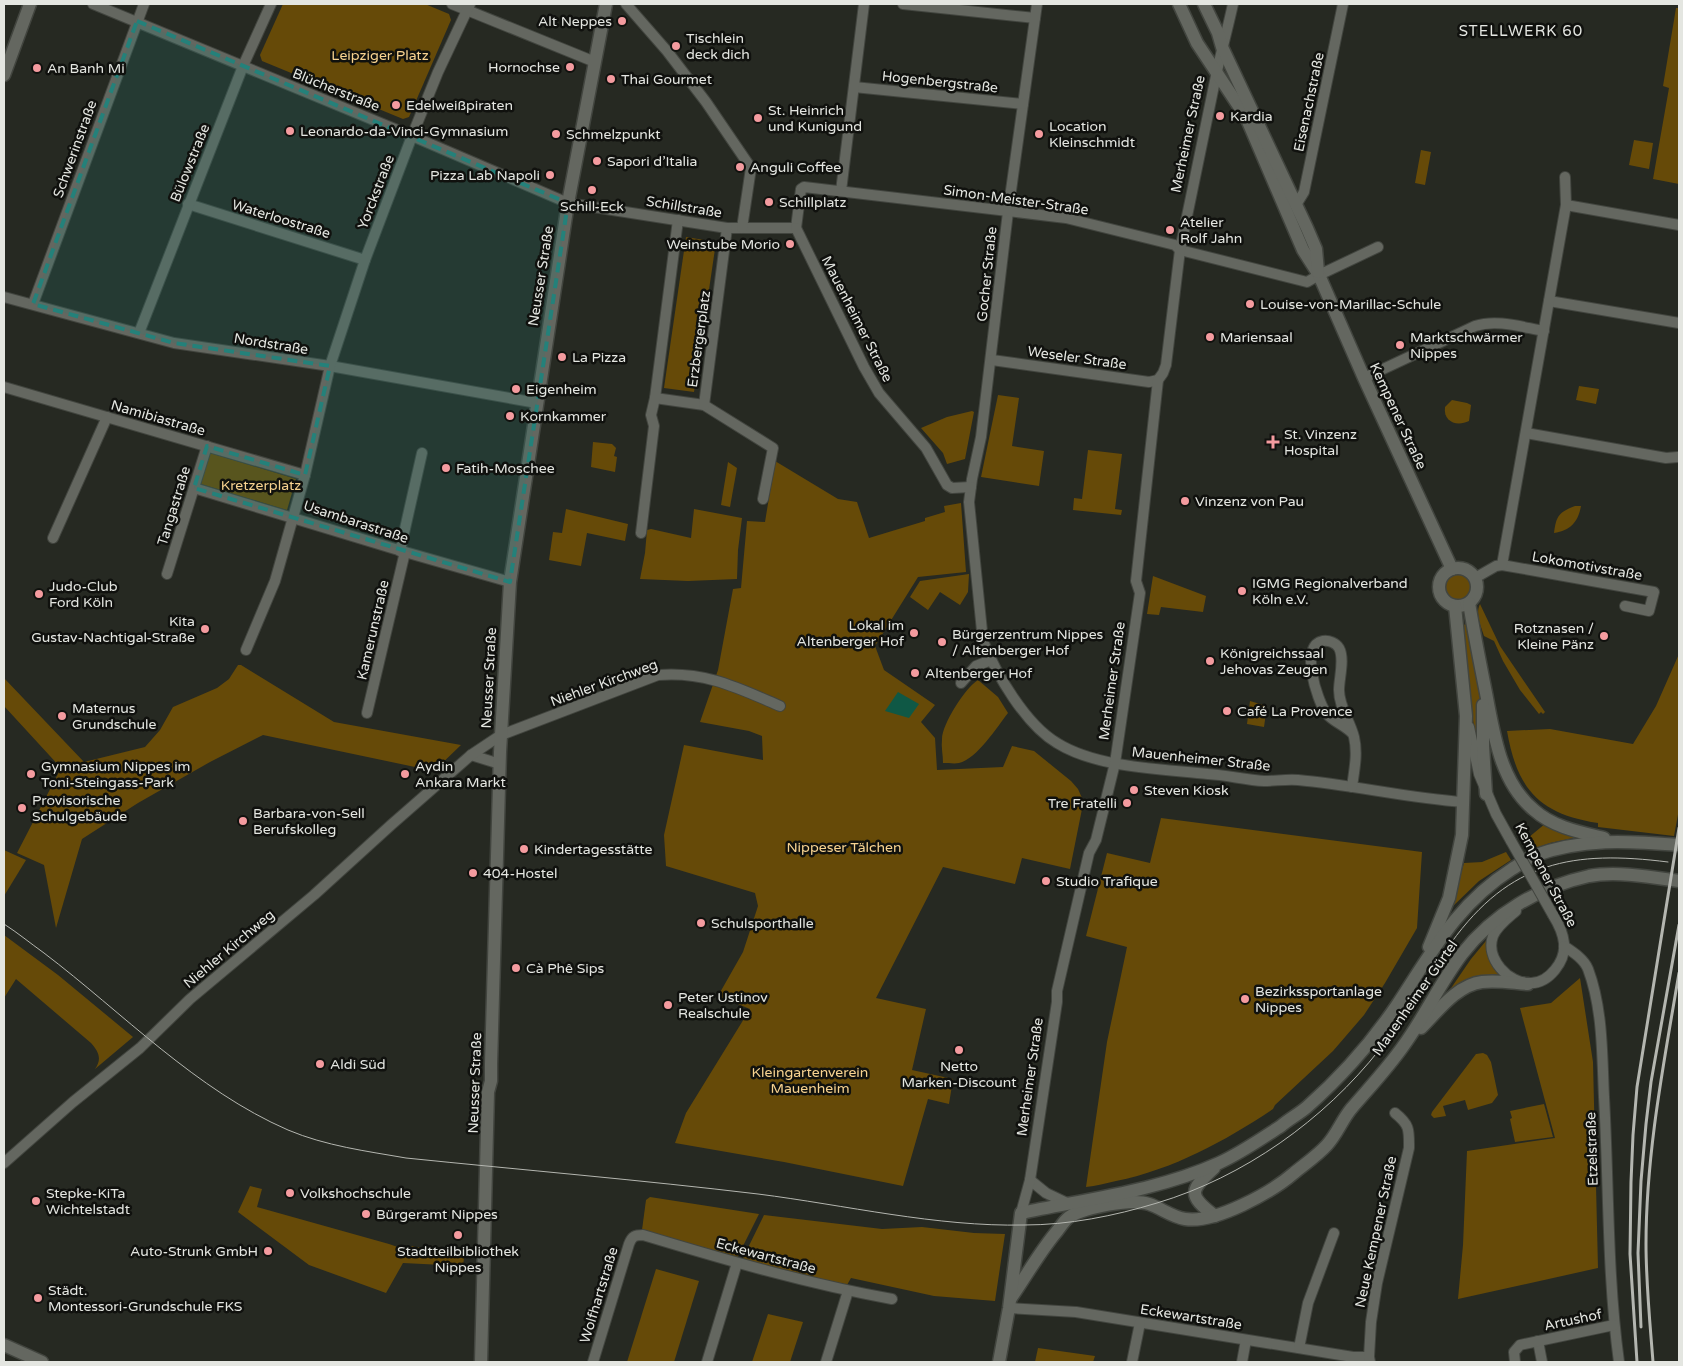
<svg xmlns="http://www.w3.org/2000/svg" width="1683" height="1366" viewBox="0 0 1683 1366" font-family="'Varela Round',sans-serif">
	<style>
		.green { fill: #664a08 }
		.water { fill: #0f5845 }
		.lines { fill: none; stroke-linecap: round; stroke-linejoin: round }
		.minor-casing { stroke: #42453f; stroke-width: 12 }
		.tertiary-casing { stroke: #42453f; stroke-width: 15 }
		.secondary-casing { stroke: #42453f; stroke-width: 15 }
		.minor { stroke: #646760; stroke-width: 10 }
		.tertiary { stroke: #646760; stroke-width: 12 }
		.secondary { stroke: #646760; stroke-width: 12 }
		.tram { stroke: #b4b6b0; stroke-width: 1 }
		.rail { stroke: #b4b6b0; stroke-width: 3 }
		.minor-bridge-casing { stroke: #42453f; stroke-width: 12; stroke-linecap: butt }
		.minor-bridge { stroke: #646760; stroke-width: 10 }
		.marked { fill: #24817a; fill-opacity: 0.2; stroke: #24817a; stroke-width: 4; stroke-dasharray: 10 6; stroke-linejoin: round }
		.poi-dot { fill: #f49b9f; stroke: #10110e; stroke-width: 2 }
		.labels { text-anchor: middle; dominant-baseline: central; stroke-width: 5; stroke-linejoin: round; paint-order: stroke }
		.poi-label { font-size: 14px; fill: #e4e6e1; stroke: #10110e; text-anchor: start }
		.park-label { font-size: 14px; fill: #f8d390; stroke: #10110e }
		.street-label { font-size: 14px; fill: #e4e6e1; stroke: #10110e }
		.neighbourhood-label { font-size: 15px; letter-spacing: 1px; fill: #e4e6e1; stroke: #10110e }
	</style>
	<rect width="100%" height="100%" fill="#262922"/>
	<g class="green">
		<polygon points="283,4 425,4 449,14 451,20 409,117 403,119 262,61 260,55"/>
		<polygon points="1676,8 1679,8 1679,184 1653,179 1669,88 1663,86"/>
		<polygon points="1634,140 1653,143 1649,169 1629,165"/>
		<polygon points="1421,150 1431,152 1425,185 1415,183"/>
		<polygon points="686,237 716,242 694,392 664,388"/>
		<polygon points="1579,386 1599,389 1596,404 1576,400"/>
		<polygon points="998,395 1019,398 1012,446 1044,451 1039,486 981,477"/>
		<path d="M1452 400 1467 403 1471 405 1469 421C1457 427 1443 422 1445 407Z"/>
		<polygon points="972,411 974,412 965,459 947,464 943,453 921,428 947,417"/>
		<polygon points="593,442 612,444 616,448 614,456 617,457 615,472 591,467"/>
		<polygon points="1088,450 1122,454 1115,509 1122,510 1121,515 1073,510 1074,498 1082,499"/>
		<polygon points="210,453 296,479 287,510 201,484"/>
		<polygon points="775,461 838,499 857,502 869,538 925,521 925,518 945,512 944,506 961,503 966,572 918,577 875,646 884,670 935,705 921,722 935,738 937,770 1003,767 1012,746 1034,751 1071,781 1078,789 1082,798 1082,809 1070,869 1022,858 1015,884 943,867 876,998 926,1009 912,1070 953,1079 949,1104 928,1099 903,1186 784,1162 675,1143 686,1113 750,1009 718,996 743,952 758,906 755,893 666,866 664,835 684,745 763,760 762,736 749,731 700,722 718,670 733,589 741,588 747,521 765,522"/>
		<polygon points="728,462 737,468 730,507 721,505"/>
		<path d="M1575 506H1581C1578 522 1571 530 1554 533 1556 516 1559 512 1575 506Z"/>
		<polygon points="566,509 628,524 625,541 587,533 581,566 549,560 553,532 562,533"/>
		<polygon points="694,509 742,518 738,550 737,579 688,581 640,579 645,553 647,530 651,529 691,538"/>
		<circle cx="1459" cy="587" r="13"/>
		<polygon points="969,574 968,592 960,605 940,592 928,610 910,597 920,581"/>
		<polygon points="1153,576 1206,596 1203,612 1161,607 1159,615 1147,614"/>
		<path d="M1480 604 1500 646 1545 712 1543 714 1541 712 1539 714 1520 690 1503 661 1494 641 1484 636C1481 626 1475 614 1480 604Z"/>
		<polygon points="1470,624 1476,655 1480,695 1479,742 1476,742 1460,625"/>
		<path d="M1679 654V809L1674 836 1598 827V823C1539 814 1517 789 1507 731L1550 729 1633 744 1656 706Z"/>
		<polygon points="238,665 241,665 334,722 461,745 434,771 263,735 210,762 138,803 82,839 56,928 44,865 17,853 61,768 4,706 4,678 84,762 145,747 160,730 173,707 217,688 229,679"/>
		<path d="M978 680 998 697 1008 713C997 727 977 759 959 763 955 764 948 763 943 763 943 755 941 747 942 739 942 724 966 687 978 680Z"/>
		<polygon points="1250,701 1267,706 1264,727 1247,724"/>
		<path d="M1161 818 1422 852 1417 928 1385 983 1364 1015 1333 1051 1275 1105 1273 1109C1225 1141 1174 1169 1116 1181 1106 1183 1096 1186 1086 1187L1107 1042 1127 947 1086 936 1107 853 1150 863Z"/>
		<polygon points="1546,823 1578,837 1550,843 1528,851 1523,842"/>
		<polygon points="4,850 26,860 4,896"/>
		<polygon points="1506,852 1511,860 1479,881 1450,909 1464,863 1482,862"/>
		<path d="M4 935 58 975 133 1037 95 1069C102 1059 99 1052 91 1043L16 979 4 998Z"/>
		<path d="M1490 936C1490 955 1489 962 1502 976L1447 994 1471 959Z"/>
		<polygon points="1580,978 1593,1062 1598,1268 1458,1299 1463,1245 1467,1151 1555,1138 1520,1008 1551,1003"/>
		<polygon points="1483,1053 1487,1055 1491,1062 1498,1095 1492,1103 1468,1110 1465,1100 1443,1106 1446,1116 1434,1118 1431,1115 1432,1112 1476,1054"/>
		<polygon points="1544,1104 1553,1137 1515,1142 1510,1119 1512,1118 1510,1111"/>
		<polygon points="250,1186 262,1189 257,1207 389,1244 409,1251 412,1246 464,1258 463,1266 403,1263 386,1293 309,1265 238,1212"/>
		<polygon points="650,1197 759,1214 737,1258 642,1230 646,1200"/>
		<polygon points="764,1215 882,1229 922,1227 974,1233 1005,1234 995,1301 934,1296 851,1278 847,1285 745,1261 743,1258"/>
		<polygon points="656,1269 699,1281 674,1362 627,1362"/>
		<polygon points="768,1314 803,1322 790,1362 752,1362"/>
		<polygon points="1038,1348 1095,1356 1093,1362 1035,1362"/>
	</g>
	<polygon class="water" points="898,692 919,704 909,718 885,711"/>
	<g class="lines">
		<defs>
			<g id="minor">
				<polyline points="93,4 412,136 568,203 727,228 796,228"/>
				<polyline points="452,4 595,62"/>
				<polyline points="626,4 667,51 706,102 751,168 742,228"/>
				<polyline points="903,4 1035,18"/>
				<path d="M1037 4 1008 212 981 437 972 479 969 502 983 641C996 674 1026 725 1057 743 1097 768 1162 769 1208 774 1227 775 1245 780 1264 781 1275 781 1287 779 1298 780 1353 785 1408 798 1463 802"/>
				<polyline points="854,87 1023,104"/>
				<polyline points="841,191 864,4"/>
				<polyline points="188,204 365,260"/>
				<polyline points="1296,205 1304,192 1343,4"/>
				<polyline points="1566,205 1679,225"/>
				<polyline points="796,228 801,189 804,187 1066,218 1175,245 1180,250 1307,282 1319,275 1378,247"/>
				<polyline points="796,228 864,367 879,393 926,448 947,485 952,488 971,487"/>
				<polyline points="4,297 174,343 330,366 537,403"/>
				<polyline points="1549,301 1679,323"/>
				<polyline points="33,304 144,4"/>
				<polyline points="139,333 243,66 271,4"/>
				<polyline points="992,360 1149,382 1158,380"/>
				<path d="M1364 378 1475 326C1497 319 1521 327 1544 331"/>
				<polyline points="4,387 305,475"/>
				<polyline points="655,398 704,405 773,448 763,499"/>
				<polyline points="704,405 727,228"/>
				<polyline points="1526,433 1666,458 1678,457"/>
				<polyline points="194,488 405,552 510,582"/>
				<polyline points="641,533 654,426 651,415 655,398 678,220"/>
				<polyline points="53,538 107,417"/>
				<polyline points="400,551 422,453"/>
				<polyline points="1502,565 1654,592 1649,611 1625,606"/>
				<polyline points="167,574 207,446"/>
				<polyline points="1475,578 1496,566 1502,565 1566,205 1565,177"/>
				<polyline points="246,650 275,581 305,475 330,366 365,260 412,136 438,72 470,4"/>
				<polyline points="961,683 976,666 991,660"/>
				<polyline points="367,713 405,552"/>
				<polyline points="1469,727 1479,774 1496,814 1511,841"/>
				<polyline points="471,755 500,764"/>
				<path d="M1352 787C1354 771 1358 754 1354 737 1350 721 1339 707 1339 690 1339 678 1345 659 1339 648 1336 643 1329 640 1323 641 1299 645 1317 700 1326 713 1333 722 1345 725 1353 734"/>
				<path d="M1516 911C1508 918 1497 926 1493 936 1485 958 1508 984 1531 983 1549 983 1566 961 1564 943 1563 933 1558 923 1553 915"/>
				<path d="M1564 946C1573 952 1584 959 1588 969 1603 1009 1602 1055 1604 1097 1609 1186 1607 1274 1619 1362"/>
				<path d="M4 1163 73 1102 140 1048 190 999 314 895 391 825 471 755 501 735 658 675C705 671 738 688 780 706"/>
				<polyline points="1030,1180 1046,1193 1067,1203"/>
				<path d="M1021 1213 1030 1180 1057 1002V991L1089 853 1096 840 1115 763 1140 593 1136 581 1158 380 1163 373 1166 365 1180 250 1217 71C1222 49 1228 27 1233 4"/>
				<polyline points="1009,1308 1076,1312 1353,1357 1369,1357"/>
				<polyline points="1538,1341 1542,1362"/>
				<polyline points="1299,1348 1308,1303 1334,1233"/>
				<path d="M593 1362 629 1244C632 1236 635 1235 643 1235 726 1260 808 1284 892 1299"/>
				<polyline points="707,1362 737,1263"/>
				<polyline points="826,1362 848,1291"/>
				<polyline points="1132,1362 1140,1323"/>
				<polyline points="1242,1362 1246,1340"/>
				<path d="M1370 1362 1369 1357 1371 1322 1377 1283 1409 1148C1409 1130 1410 1125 1395 1113"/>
				<polyline points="1515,1362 1514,1352 1520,1345 1614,1325"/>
			</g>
			<polyline id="tertiary" points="4,75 30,4"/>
			<g id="secondary">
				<polyline points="1179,4 1197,43 1246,117 1303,250 1319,275 1364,378 1452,569"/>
				<polyline points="1204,4 1218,33 1222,47 1307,228 1316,249 1318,272"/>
				<circle cx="1458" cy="587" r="19"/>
				<path d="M1469 603C1474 633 1480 663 1486 693 1494 734 1500 782 1534 810 1553 827 1579 832 1604 838"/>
				<polyline points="1483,705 1483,746 1486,794"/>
				<polyline points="1429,947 1449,898 1462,835 1466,716 1455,606"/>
				<path d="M1421 1028C1438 1011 1457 985 1482 982 1497 980 1513 983 1528 984"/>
				<path d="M1214 1168C1190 1190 1187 1195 1215 1216"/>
				<path d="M1011 1298C1027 1275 1040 1251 1058 1230 1061 1226 1065 1220 1069 1217 1085 1207 1132 1198 1149 1204 1161 1208 1172 1217 1185 1219 1215 1224 1272 1192 1294 1173 1305 1164 1318 1155 1327 1145 1337 1134 1342 1120 1351 1109 1369 1088 1388 1068 1404 1045 1425 1016 1440 983 1462 954 1493 914 1539 887 1589 876 1617 871 1651 877 1679 881"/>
				<polyline points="4,1345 42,1362"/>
				<polyline points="481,1362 488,1092 491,1081 491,1064 500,752 510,582 568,203 606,4"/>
				<path d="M999 1362 1009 1308 1021 1213C1087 1199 1157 1191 1219 1163 1241 1153 1261 1139 1281 1126 1289 1119 1299 1114 1307 1107 1341 1077 1372 1042 1397 1005 1432 952 1457 904 1512 869 1519 865 1526 859 1533 856 1582 838 1628 841 1679 845"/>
			</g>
		</defs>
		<use href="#minor" class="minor-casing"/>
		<use href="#tertiary" class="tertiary-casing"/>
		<use href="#secondary" class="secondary-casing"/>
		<use href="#minor" class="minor"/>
		<use href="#tertiary" class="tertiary"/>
		<use href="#secondary" class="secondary"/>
		<path class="tram" d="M4 924C18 933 30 943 44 953 123 1013 196 1090 288 1130 326 1146 366 1151 406 1158 523 1170 641 1180 758 1194 845 1205 937 1227 1024 1225 1069 1225 1114 1216 1157 1203 1244 1177 1324 1120 1380 1049 1407 1015 1426 978 1451 943 1510 861 1573 850 1668 862"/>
		<g class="rail">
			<polyline points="1641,1327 1638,1253 1641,1181 1646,1124 1651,1082 1679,925"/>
			<polyline points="1637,1362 1630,1254 1631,1182 1633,1135 1637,1087 1679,828"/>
			<path d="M1653 1362C1650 1323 1646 1284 1646 1244 1646 1153 1664 1062 1679 973"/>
		</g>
		<defs>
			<polyline id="minor-bridge" points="1511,841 1553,915"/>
		</defs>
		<use href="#minor-bridge" class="minor-bridge-casing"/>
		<use href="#minor-bridge" class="minor-bridge"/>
	</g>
	<path class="marked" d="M137 21 568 203 510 582 194 488 207 446 305 475 330 366 174 343 33 304Z"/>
	<g class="poi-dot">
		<circle cx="622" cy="21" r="5"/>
		<circle cx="676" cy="46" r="5"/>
		<circle cx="570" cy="67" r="5"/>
		<circle cx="37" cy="68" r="5"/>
		<circle cx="611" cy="79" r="5"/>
		<circle cx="396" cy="105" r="5"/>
		<circle cx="1220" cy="116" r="5"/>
		<circle cx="758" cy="118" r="5"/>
		<circle cx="290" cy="131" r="5"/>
		<circle cx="556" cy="134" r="5"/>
		<circle cx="1039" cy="134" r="5"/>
		<circle cx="597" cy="161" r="5"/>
		<circle cx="740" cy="167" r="5"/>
		<circle cx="550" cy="175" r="5"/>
		<circle cx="592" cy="190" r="5"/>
		<circle cx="769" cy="202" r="5"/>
		<circle cx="1170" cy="230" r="5"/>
		<circle cx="790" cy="244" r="5"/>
		<circle cx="1250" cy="304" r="5"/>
		<circle cx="1210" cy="337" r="5"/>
		<circle cx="1400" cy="345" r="5"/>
		<circle cx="562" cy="357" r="5"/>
		<circle cx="516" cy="389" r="5"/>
		<circle cx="510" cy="416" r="5"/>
		<path d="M1270.5 434.5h5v5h5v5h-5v5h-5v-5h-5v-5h5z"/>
		<circle cx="446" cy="468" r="5"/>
		<circle cx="1185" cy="501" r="5"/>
		<circle cx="1242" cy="591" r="5"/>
		<circle cx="39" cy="594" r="5"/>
		<circle cx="205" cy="629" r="5"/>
		<circle cx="914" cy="633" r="5"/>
		<circle cx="1604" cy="636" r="5"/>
		<circle cx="942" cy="642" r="5"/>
		<circle cx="1210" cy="661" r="5"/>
		<circle cx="915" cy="673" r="5"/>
		<circle cx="1227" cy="711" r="5"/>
		<circle cx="62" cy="716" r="5"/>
		<circle cx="31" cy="774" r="5"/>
		<circle cx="405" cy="774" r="5"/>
		<circle cx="1134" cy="790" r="5"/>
		<circle cx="1127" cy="803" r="5"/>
		<circle cx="22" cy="808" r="5"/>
		<circle cx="243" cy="821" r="5"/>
		<circle cx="524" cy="849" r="5"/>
		<circle cx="473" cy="873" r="5"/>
		<circle cx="1046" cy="881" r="5"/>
		<circle cx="701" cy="923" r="5"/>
		<circle cx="516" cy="968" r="5"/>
		<circle cx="1245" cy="999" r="5"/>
		<circle cx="668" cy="1005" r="5"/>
		<circle cx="959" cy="1050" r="5"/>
		<circle cx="320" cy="1064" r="5"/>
		<circle cx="290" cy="1193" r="5"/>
		<circle cx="36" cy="1201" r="5"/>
		<circle cx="366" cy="1214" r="5"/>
		<circle cx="458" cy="1235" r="5"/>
		<circle cx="268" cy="1251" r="5"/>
		<circle cx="38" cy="1298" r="5"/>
	</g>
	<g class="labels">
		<g class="poi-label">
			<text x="612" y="21" text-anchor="end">Alt Neppes</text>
			<text x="686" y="38">Tischlein<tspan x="686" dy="16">deck dich</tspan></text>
			<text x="560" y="67" text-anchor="end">Hornochse</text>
			<text x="47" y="68">An Banh Mi</text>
			<text x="621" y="79">Thai Gourmet</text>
			<text x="406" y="105">Edelweißpiraten</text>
			<text x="768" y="110">St. Heinrich<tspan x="768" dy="16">und Kunigund</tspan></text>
			<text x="1230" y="116">Kardia</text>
			<text x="1049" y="126">Location<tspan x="1049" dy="16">Kleinschmidt</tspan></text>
			<text x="300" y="131">Leonardo-da-Vinci-Gymnasium</text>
			<text x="566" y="134">Schmelzpunkt</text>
			<text x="607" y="161">Sapori d’Italia</text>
			<text x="750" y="167">Anguli Coffee</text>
			<text x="540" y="175" text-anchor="end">Pizza Lab Napoli</text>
			<text x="779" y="202">Schillplatz</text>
			<text x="592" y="206" text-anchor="middle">Schill-Eck</text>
			<text x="1180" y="222">Atelier<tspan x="1180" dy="16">Rolf Jahn</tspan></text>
			<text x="780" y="244" text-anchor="end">Weinstube Morio</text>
			<text x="1260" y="304">Louise-von-Marillac-Schule</text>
			<text x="1220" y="337">Mariensaal</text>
			<text x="1410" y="337">Marktschwärmer<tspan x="1410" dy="16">Nippes</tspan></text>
			<text x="572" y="357">La Pizza</text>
			<text x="526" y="389">Eigenheim</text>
			<text x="520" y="416">Kornkammer</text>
			<text x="1284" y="434">St. Vinzenz<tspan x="1284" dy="16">Hospital</tspan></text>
			<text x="456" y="468">Fatih-Moschee</text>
			<text x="1195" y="501">Vinzenz von Pau</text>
			<text x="1252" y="583">IGMG Regionalverband<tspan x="1252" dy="16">Köln e.V.</tspan></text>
			<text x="49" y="586">Judo-Club<tspan x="49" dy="16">Ford Köln</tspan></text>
			<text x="195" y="621" text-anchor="end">Kita<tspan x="195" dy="16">Gustav-Nachtigal-Straße</tspan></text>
			<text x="904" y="625" text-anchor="end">Lokal im<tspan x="904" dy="16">Altenberger Hof</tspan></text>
			<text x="1594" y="628" text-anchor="end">Rotznasen /<tspan x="1594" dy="16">Kleine Pänz</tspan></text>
			<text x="952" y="634">Bürgerzentrum Nippes<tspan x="952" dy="16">/ Altenberger Hof</tspan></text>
			<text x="1220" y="653">Königreichssaal<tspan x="1220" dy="16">Jehovas Zeugen</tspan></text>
			<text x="925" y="673">Altenberger Hof</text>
			<text x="72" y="708">Maternus<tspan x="72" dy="16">Grundschule</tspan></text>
			<text x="1237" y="711">Café La Provence</text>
			<text x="41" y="766">Gymnasium Nippes im<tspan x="41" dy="16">Toni-Steingass-Park</tspan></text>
			<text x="415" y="766">Aydin<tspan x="415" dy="16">Ankara Markt</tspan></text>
			<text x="1144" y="790">Steven Kiosk</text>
			<text x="32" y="800">Provisorische<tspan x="32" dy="16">Schulgebäude</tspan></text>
			<text x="1117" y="803" text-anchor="end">Tre Fratelli</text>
			<text x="253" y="813">Barbara-von-Sell<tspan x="253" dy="16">Berufskolleg</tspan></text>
			<text x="534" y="849">Kindertagesstätte</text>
			<text x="483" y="873">404-Hostel</text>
			<text x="1056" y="881">Studio Trafique</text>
			<text x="711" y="923">Schulsporthalle</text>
			<text x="526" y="968">Cà Phê Sips</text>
			<text x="1255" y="991">Bezirkssportanlage<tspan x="1255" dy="16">Nippes</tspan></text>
			<text x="678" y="997">Peter Ustinov<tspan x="678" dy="16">Realschule</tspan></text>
			<text x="330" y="1064">Aldi Süd</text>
			<text x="959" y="1066" text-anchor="middle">Netto<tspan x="959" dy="16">Marken-Discount</tspan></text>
			<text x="46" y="1193">Stepke-KiTa<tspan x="46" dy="16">Wichtelstadt</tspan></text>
			<text x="300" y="1193">Volkshochschule</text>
			<text x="376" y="1214">Bürgeramt Nippes</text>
			<text x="258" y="1251" text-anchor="end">Auto-Strunk GmbH</text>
			<text x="458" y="1251" text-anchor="middle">Stadtteilbibliothek<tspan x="458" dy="16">Nippes</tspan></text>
			<text x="48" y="1290">Städt.<tspan x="48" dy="16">Montessori-Grundschule FKS</tspan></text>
		</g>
		<g class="park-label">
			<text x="380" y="55">Leipziger Platz</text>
			<text x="261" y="485">Kretzerplatz</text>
			<text x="844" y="847">Nippeser Tälchen</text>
			<text x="810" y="1072">Kleingartenverein<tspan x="810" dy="16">Mauenheim</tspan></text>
		</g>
		<g class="street-label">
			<text transform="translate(940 82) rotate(6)">Hogenbergstraße</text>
			<text transform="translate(336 90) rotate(22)">Blücherstraße</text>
			<text transform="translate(1309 102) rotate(-78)">Eisenachstraße</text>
			<text transform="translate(1188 134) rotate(-78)">Merheimer Straße</text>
			<text transform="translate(75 149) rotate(-70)">Schwerinstraße</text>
			<text transform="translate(190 163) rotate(-68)">Bülowstraße</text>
			<text transform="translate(376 192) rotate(-69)">Yorckstraße</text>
			<text transform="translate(1016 200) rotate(8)">Simon-Meister-Straße</text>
			<text transform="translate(684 207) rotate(9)">Schillstraße</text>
			<text transform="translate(281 219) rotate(17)">Waterloostraße</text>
			<text transform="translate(987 274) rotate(-84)">Gocher Straße</text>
			<text transform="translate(541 276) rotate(-81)">Neusser Straße</text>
			<text transform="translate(857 319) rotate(63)">Mauenheimer Straße</text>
			<text transform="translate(699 339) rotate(-82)">Erzbergerplatz</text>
			<text transform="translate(271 344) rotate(9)">Nordstraße</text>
			<text transform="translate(1077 358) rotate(8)">Weseler Straße</text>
			<text transform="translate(1398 416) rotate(65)">Kempener Straße</text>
			<text transform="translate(158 418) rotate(16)">Namibiastraße</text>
			<text transform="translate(174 506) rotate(-73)">Tangastraße</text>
			<text transform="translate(356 522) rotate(18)">Usambarastraße</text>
			<text transform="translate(1587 566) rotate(10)">Lokomotivstraße</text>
			<text transform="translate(373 630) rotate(-77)">Kamerunstraße</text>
			<text transform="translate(489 678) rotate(-87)">Neusser Straße</text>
			<text transform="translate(1112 681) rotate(-82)">Merheimer Straße</text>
			<text transform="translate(604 683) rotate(-20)">Niehler Kirchweg</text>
			<text transform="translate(1201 759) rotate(6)">Mauenheimer Straße</text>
			<text transform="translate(1546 875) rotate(62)">Kempener Straße</text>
			<text transform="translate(229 949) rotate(-40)">Niehler Kirchweg</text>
			<text transform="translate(1415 998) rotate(-55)">Mauenheimer Gürtel</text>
			<text transform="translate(1030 1077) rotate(-82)">Merheimer Straße</text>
			<text transform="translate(475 1083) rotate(-88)">Neusser Straße</text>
			<text transform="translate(1592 1149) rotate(-92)">Etzelstraße</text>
			<text transform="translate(1376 1232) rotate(-78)">Neue Kempener Straße</text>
			<text transform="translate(766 1256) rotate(15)">Eckewartstraße</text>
			<text transform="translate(599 1295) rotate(-73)">Wolfhartstraße</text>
			<text transform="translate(1191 1317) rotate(9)">Eckewartstraße</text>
			<text transform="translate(1573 1320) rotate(-12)">Artushof</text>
		</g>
		<g class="neighbourhood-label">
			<text x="1521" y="31">STELLWERK 60</text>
		</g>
	</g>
	<rect width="1683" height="1366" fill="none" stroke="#e4e6e1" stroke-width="10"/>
</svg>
